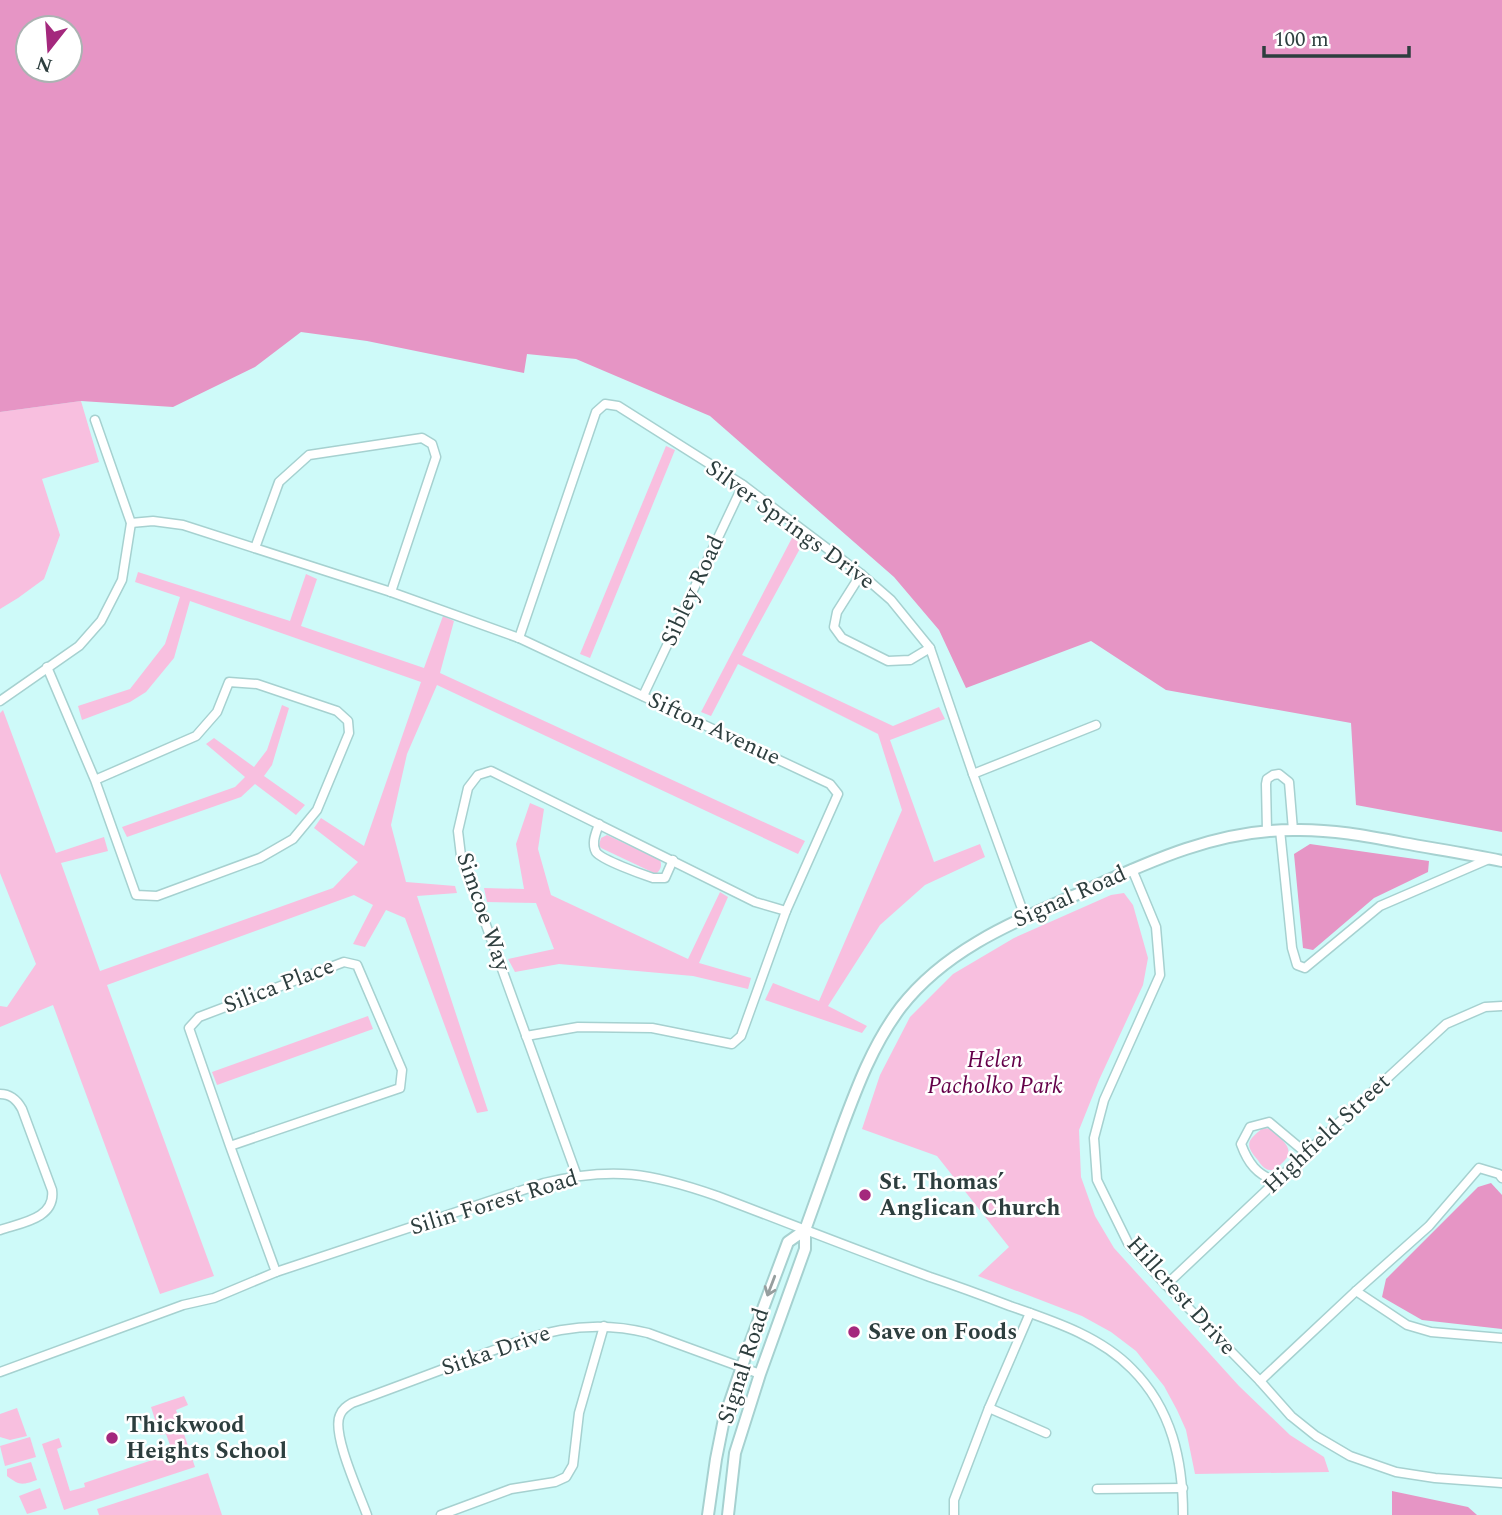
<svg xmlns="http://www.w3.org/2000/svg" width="1502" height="1515" viewBox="0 0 1502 1515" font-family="Spectral,serif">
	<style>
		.green { fill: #f8bfdf }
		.forest { fill: #e695c5; fill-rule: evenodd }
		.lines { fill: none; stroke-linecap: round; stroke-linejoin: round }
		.street-casing { stroke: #a6d1d0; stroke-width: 11 }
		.secondary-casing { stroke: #a6d1d0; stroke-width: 14 }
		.street { stroke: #fff; stroke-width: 8 }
		.secondary { stroke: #fff; stroke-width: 10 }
		.oneway { stroke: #969e9e }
		.poi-dot { fill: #a4287d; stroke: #fff; stroke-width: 2.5 }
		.labels { text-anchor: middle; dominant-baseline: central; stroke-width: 5; stroke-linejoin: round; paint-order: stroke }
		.street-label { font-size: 23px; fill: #2d3e3e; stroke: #fff }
		.park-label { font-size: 23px; font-style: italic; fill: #640049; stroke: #fff }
		.poi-label { font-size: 23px; font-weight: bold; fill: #2d3e3e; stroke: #fff; text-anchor: start }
	</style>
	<rect width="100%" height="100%" fill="#cefaf9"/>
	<g class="green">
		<polygon points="81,401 99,462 42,479 60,535 44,579 18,598 0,609 0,412"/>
		<polygon points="666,446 675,450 590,658 580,654"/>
		<polygon points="793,536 803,543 742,655 893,726 939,707 945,719 890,740 934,862 980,844 985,857 925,885 880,925 828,1006 867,1026 862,1033 765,1000 773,983 819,1001 902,810 878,734 738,664 711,716 701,712"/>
		<polygon points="138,572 290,621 306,574 317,579 301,626 424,668 443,616 454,621 440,673 805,841 798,854 437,685 407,754 391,825 406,882 455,886 457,893 417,896 488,1111 477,1113 405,918 386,910 365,947 353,944 373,905 354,895 107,985 214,1276 160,1294 53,1005 0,1027 0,1006 7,1007 36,964 0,873 0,713 3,710 56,853 104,837 108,851 61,863 100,971 333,888 358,862 314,828 321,818 364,846 421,682 190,601 174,658 146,692 130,702 82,720 78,706 130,689 165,644 180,597 135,582"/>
		<polygon points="282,705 289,708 272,765 264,776 305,805 296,815 255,784 241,797 127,837 122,827 235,787 245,777 206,744 214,738 254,767 267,750"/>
		<polygon points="530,803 544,809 538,849 551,895 688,959 720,892 728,897 699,963 751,978 748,989 693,976 559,964 515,972 508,959 554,949 536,903 487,902 484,888 524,889 516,844"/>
		<path d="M607 835 660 860C662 865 661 869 657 873H654L601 848 599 845 601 838Z"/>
		<polygon points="1124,893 1133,905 1148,958 1143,985 1099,1080 1079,1130 1081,1177 1095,1216 1114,1248 1239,1386 1290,1435 1324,1457 1329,1472 1195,1474 1186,1430 1177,1410 1164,1386 1136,1351 1111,1332 1082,1316 978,1276 1009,1247 937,1156 862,1129 880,1075 910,1017 953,974 1014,938 1111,895"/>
		<polygon points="368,1016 373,1029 217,1085 212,1072"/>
		<path d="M1263 1128 1272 1129C1284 1143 1298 1150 1280 1165 1277 1168 1274 1171 1270 1170 1264 1170 1260 1163 1257 1159 1244 1144 1248 1140 1263 1128Z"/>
		<polygon points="184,1396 188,1405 176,1410 195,1467 64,1510 42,1444 59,1438 62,1447 57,1449 70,1491 85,1487 84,1483 173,1453 166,1434 160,1435 151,1407"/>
		<polygon points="17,1408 27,1436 10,1440 0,1437 0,1414"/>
		<polygon points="30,1437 36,1457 5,1466 0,1446"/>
		<path d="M31 1462 37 1480C22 1485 20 1486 7 1476V1469Z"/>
		<polygon points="208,1473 222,1515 99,1515 97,1509"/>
		<polygon points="40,1488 47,1508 27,1514 19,1496"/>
	</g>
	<g class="forest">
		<path d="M0 0H1502V832L1356 805 1351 723 1166 690 1091 641 966 688 939 630 894 577 710 416 576 359 527 354 524 373 367 341 301 332 255 367 173 407 81 401 0 412ZM28 28H70V70H28Z"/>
		<polygon points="1310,844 1429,861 1428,872 1374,898 1313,950 1303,948 1294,854"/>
		<polygon points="1491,1183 1502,1195 1502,1329 1422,1320 1382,1297 1386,1279 1478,1187"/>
		<polygon points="1392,1491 1468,1507 1477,1515 1392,1515"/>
	</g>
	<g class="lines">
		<defs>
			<g id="street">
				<polyline points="131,523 153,521 183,525 391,592 519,638 830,784 838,794 786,911 741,1036 732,1044 652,1028 578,1027 526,1036"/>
				<polyline points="255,548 279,482 309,455 422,438 432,444 436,457 391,592"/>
				<polyline points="861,574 837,612 834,627 842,638 888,661 910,660 930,648"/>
				<polyline points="519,638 596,412 605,404 618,406 743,485 861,574 891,600 930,648 973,774 1025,917"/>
				<polyline points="47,667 95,780 136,895 157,896 260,858 293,839 317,810 349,733 348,721 337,711 257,684 229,682 217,712 196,736 95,780"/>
				<polyline points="643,696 743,485"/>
				<polyline points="0,701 79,646 101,621 122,580 131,523 95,420"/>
				<polyline points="973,774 1096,725"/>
				<path d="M599 824C596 833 591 843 596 852 602 860 641 874 653 878H665L673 860"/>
				<polyline points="1280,830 1292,948 1297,965 1305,968 1380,906 1489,859"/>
				<polyline points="1267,831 1266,784 1267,779 1273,775 1279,774 1289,782 1293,830"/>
				<polyline points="1132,869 1156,927 1160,975 1104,1100 1094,1138 1097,1180 1128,1243 1166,1285 1260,1381 1291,1416 1316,1436 1350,1456 1396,1472 1435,1478 1502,1483"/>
				<path d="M0 1094C11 1094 17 1100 22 1109L52 1190C56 1219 20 1223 0 1230"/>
				<polyline points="230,1146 400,1088 402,1070 357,965 344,962 199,1017 189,1028 230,1146 276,1272"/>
				<polyline points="577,1176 461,856 458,831 468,788 478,775 491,771 755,902 786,911"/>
				<path d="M1276 1181C1257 1175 1248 1163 1241 1144L1250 1127 1269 1122 1306 1153"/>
				<polyline points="1166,1285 1306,1153 1446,1024 1485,1007 1502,1006"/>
				<polyline points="1356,1291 1407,1325 1431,1332 1502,1338"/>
				<path d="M0 1372 183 1305 214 1298 276 1272 544 1183C613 1166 651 1173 717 1196 788 1223 859 1251 930 1277 957 1286 984 1296 1010 1306 1053 1321 1100 1336 1132 1369 1172 1409 1183 1461 1183 1515"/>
				<polyline points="1260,1381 1356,1291 1429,1226 1479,1168 1499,1174 1502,1178"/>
				<polyline points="989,1408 1046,1433"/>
				<polyline points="1097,1489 1183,1488"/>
				<path d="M367 1515C360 1495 331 1433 340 1415 342 1409 347 1406 352 1403 388 1390 425 1376 462 1362 527 1338 577 1315 648 1333L760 1374"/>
				<polyline points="441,1515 511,1489 555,1482 566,1477 573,1465 579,1413 604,1326"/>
				<polyline points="954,1515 954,1500 989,1408 1030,1313"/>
			</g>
			<g id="secondary">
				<polyline points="708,1515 716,1459 724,1419 749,1346 788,1242 805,1230"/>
				<path d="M728 1515 735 1453 760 1374 805 1249V1230C817 1197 829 1163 841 1130 857 1087 873 1044 901 1007 947 948 1016 921 1082 892 1150 861 1217 830 1293 830 1331 829 1367 836 1403 843 1436 849 1469 854 1502 861"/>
			</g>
		</defs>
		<use href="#street" class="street-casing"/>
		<use href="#secondary" class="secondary-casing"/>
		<use href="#street" class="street"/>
		<use href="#secondary" class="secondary"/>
	</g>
	<defs><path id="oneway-shaft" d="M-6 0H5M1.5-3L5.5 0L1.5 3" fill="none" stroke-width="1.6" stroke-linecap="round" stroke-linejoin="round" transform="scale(1.75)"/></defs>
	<use class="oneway" href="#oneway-shaft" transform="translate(771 1286) rotate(111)"/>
	<g class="poi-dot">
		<circle cx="865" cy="1195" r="7"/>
		<circle cx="854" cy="1332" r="7"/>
		<circle cx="112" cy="1438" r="7"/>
	</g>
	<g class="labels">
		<g class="street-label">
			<text transform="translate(790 525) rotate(36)">Silver Springs Drive</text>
			<text transform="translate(693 591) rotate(-65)">Sibley Road</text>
			<text transform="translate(714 729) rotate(25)">Sifton Avenue</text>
			<text transform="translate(1070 897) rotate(-24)">Signal Road</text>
			<text transform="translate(483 912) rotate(71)">Simcoe Way</text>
			<text transform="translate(279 986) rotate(-21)">Silica Place</text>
			<text transform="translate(1327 1134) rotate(-43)">Highfield Street</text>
			<text transform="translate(494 1203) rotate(-17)">Silin Forest Road</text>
			<text transform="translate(1181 1296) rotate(48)">Hillcrest Drive</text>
			<text transform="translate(496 1351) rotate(-19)">Sitka Drive</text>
			<text transform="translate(744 1366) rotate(-72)">Signal Road</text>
		</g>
		<g class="park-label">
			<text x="995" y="1060">Helen<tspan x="995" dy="26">Pacholko Park</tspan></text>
		</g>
		<g class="poi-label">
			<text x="879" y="1182">St. Thomas’<tspan x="879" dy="26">Anglican Church</tspan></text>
			<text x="868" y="1332">Save on Foods</text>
			<text x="126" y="1425">Thickwood<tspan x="126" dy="26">Heights School</tspan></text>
		</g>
	</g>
	<g transform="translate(49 49) rotate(197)"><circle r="33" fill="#ffffff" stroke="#abb2b2" stroke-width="2"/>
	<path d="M0-5L12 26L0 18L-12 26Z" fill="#a4287d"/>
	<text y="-10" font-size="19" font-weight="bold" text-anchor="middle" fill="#2d3e3e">N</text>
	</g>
	<path d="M1264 46v10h145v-10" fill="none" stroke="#2d3e3e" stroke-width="3.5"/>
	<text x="1274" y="46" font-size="21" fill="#2d3e3e" stroke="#ffffff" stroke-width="5" paint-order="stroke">100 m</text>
</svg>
